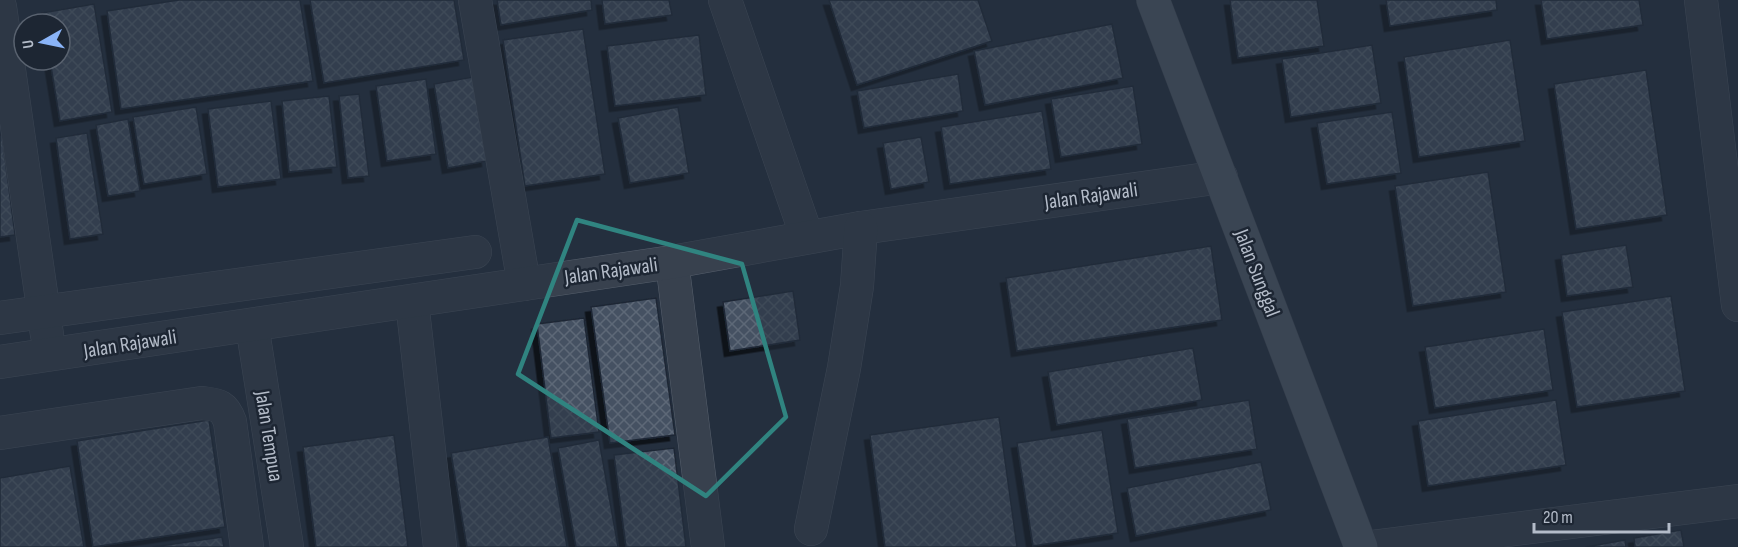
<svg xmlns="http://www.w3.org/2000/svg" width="1738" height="547" viewBox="0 0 1738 547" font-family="'Sofia Sans Condensed',sans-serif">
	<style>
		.building { fill: url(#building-cross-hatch); stroke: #1f2835; stroke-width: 1.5; filter: url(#shadow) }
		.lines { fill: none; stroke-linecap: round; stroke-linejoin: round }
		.minor-casing { stroke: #565f6c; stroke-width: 34 }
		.major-casing { stroke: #414a57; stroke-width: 34 }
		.minor { stroke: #38414e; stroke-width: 33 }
		.major { stroke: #56606e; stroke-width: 33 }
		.marked { fill: none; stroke: #308480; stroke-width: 4.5; stroke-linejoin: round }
		.labels { text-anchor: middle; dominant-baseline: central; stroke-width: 5; stroke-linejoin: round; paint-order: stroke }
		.street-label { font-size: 21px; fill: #b4bcc9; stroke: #1d2633 }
	</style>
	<defs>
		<pattern id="building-cross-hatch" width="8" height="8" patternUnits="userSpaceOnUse" patternTransform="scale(1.5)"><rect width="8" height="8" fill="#455162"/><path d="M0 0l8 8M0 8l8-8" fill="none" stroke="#5d6877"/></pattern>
		<filter id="shadow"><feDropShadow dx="-5.5" dy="5.5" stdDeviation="0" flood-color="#0009"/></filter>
	</defs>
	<rect width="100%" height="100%" fill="#242f3e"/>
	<g class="building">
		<polygon points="179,0 300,0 313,81 121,109 107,11"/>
		<polygon points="310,0 454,0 464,60 324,83"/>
		<polygon points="497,0 591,0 592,10 501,25"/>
		<polygon points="602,0 669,0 672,15 605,24"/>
		<polygon points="829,0 978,0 992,41 857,85"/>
		<polygon points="1230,0 1317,0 1324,46 1238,58"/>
		<polygon points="1386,0 1496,0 1497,10 1390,26"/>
		<polygon points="1541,0 1639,0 1643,25 1547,39"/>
		<polygon points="94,4 112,112 60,121 50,60 60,60 60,24 44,24 42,13"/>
		<polygon points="1112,24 1123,78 985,105 974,51"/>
		<polygon points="583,29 605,174 525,186 503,40"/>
		<polygon points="699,35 706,95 615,106 607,46"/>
		<polygon points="1510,40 1525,141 1419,157 1404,57"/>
		<polygon points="1372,45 1381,103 1291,117 1282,59"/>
		<polygon points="1646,70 1667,215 1576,229 1554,84"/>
		<polygon points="958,74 963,111 864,128 857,91"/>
		<polygon points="473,77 487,161 448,168 434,84"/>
		<polygon points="426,79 436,154 387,161 376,86"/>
		<polygon points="1133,86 1142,144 1061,157 1051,99"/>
		<polygon points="359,94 369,176 348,178 339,96"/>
		<polygon points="329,96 337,167 289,172 282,101"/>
		<polygon points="271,101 281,179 218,187 208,109"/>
		<polygon points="196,107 207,174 144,184 133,117"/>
		<polygon points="678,107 689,173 630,183 618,118"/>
		<polygon points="1042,111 1051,169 950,184 941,127"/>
		<polygon points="1392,112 1401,173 1327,184 1317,123"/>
		<polygon points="128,119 140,191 108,196 96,125"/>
		<polygon points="87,133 103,234 70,239 56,138"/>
		<polygon points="0,135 2,135 15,235 0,237"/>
		<polygon points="921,137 929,182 891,189 883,143"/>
		<polygon points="1488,172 1506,292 1413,306 1395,186"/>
		<polygon points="1626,245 1633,287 1567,296 1561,255"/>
		<polygon points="1211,246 1222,320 1017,351 1006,278"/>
		<polygon points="793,291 800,340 730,351 723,302"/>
		<polygon points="1671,296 1685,391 1577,407 1562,312"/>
		<polygon points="656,298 675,435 610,443 591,307"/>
		<polygon points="584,318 599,432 551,438 537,324"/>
		<polygon points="1544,329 1553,390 1435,408 1425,347"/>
		<polygon points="1193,348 1202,400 1057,425 1048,372"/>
		<polygon points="1249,400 1257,449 1135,468 1127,419"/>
		<polygon points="1556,400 1566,465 1428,486 1418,421"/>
		<polygon points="999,417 1017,547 885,547 870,435"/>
		<polygon points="209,420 225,527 93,547 77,441"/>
		<polygon points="1102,430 1118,533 1033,546 1017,443"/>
		<polygon points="394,435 408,547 316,547 303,447"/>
		<polygon points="548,437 567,547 467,547 451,453"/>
		<polygon points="599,440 618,547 576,547 558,448"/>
		<polygon points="674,448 686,547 626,547 614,455"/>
		<polygon points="1261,462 1271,510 1136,536 1127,488"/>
		<polygon points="70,466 84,547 0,547 0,478"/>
		<polygon points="1681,530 1684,547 1635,547 1634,538"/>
		<polygon points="222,537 224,547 153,547"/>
		<polygon points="1625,540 1626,547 1586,547"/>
	</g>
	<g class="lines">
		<defs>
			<g id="minor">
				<polyline points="475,0 524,284"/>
				<polyline points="725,0 807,237"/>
				<polyline points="1701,0 1738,305"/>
				<polyline points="0,7 47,335"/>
				<polyline points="672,262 708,547"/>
				<polyline points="412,302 440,547"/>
				<polyline points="0,318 475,252"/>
				<polyline points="252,325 287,547"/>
				<polyline points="0,362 672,262 861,228 1221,177"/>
				<path d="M0 433 202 403C218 405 224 405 230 422L247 547"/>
				<polyline points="811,529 844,368 857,286 861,228"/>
				<polyline points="1371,547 1738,501"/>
			</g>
			<polyline id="major" points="1153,0 1361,547"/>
		</defs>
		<use href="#minor" class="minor-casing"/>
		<use href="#major" class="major-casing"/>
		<use href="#minor" class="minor"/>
		<use href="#major" class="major"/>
	</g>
	<path d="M0 0H1738V547H0ZM577 220 742 264 786 417 706 496 518 374Z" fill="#242f3e" fill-opacity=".55" fill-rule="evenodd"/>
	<path class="marked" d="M577 220 742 264 786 417 706 496 518 374Z"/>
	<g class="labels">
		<g class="street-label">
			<text transform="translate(1091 196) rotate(-8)">Jalan Rajawali</text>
			<text transform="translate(611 271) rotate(-8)">Jalan Rajawali</text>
			<text transform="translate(1257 273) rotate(69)">Jalan Sunggal</text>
			<text transform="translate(130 344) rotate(-9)">Jalan Rajawali</text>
			<text transform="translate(269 436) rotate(81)">Jalan Tempua</text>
		</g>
	</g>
	<g transform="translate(42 42) rotate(261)"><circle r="28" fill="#1d2633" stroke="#59626f" stroke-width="1.5"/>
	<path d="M0-4.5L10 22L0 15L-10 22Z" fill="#8ab4f8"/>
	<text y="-9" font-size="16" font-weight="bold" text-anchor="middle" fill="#b4bcc9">U</text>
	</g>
	<path d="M1534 523v9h135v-9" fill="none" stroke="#b4bcc9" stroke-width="3"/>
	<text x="1543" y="523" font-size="18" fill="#b4bcc9" stroke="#1d2633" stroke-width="4.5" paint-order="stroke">20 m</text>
</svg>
